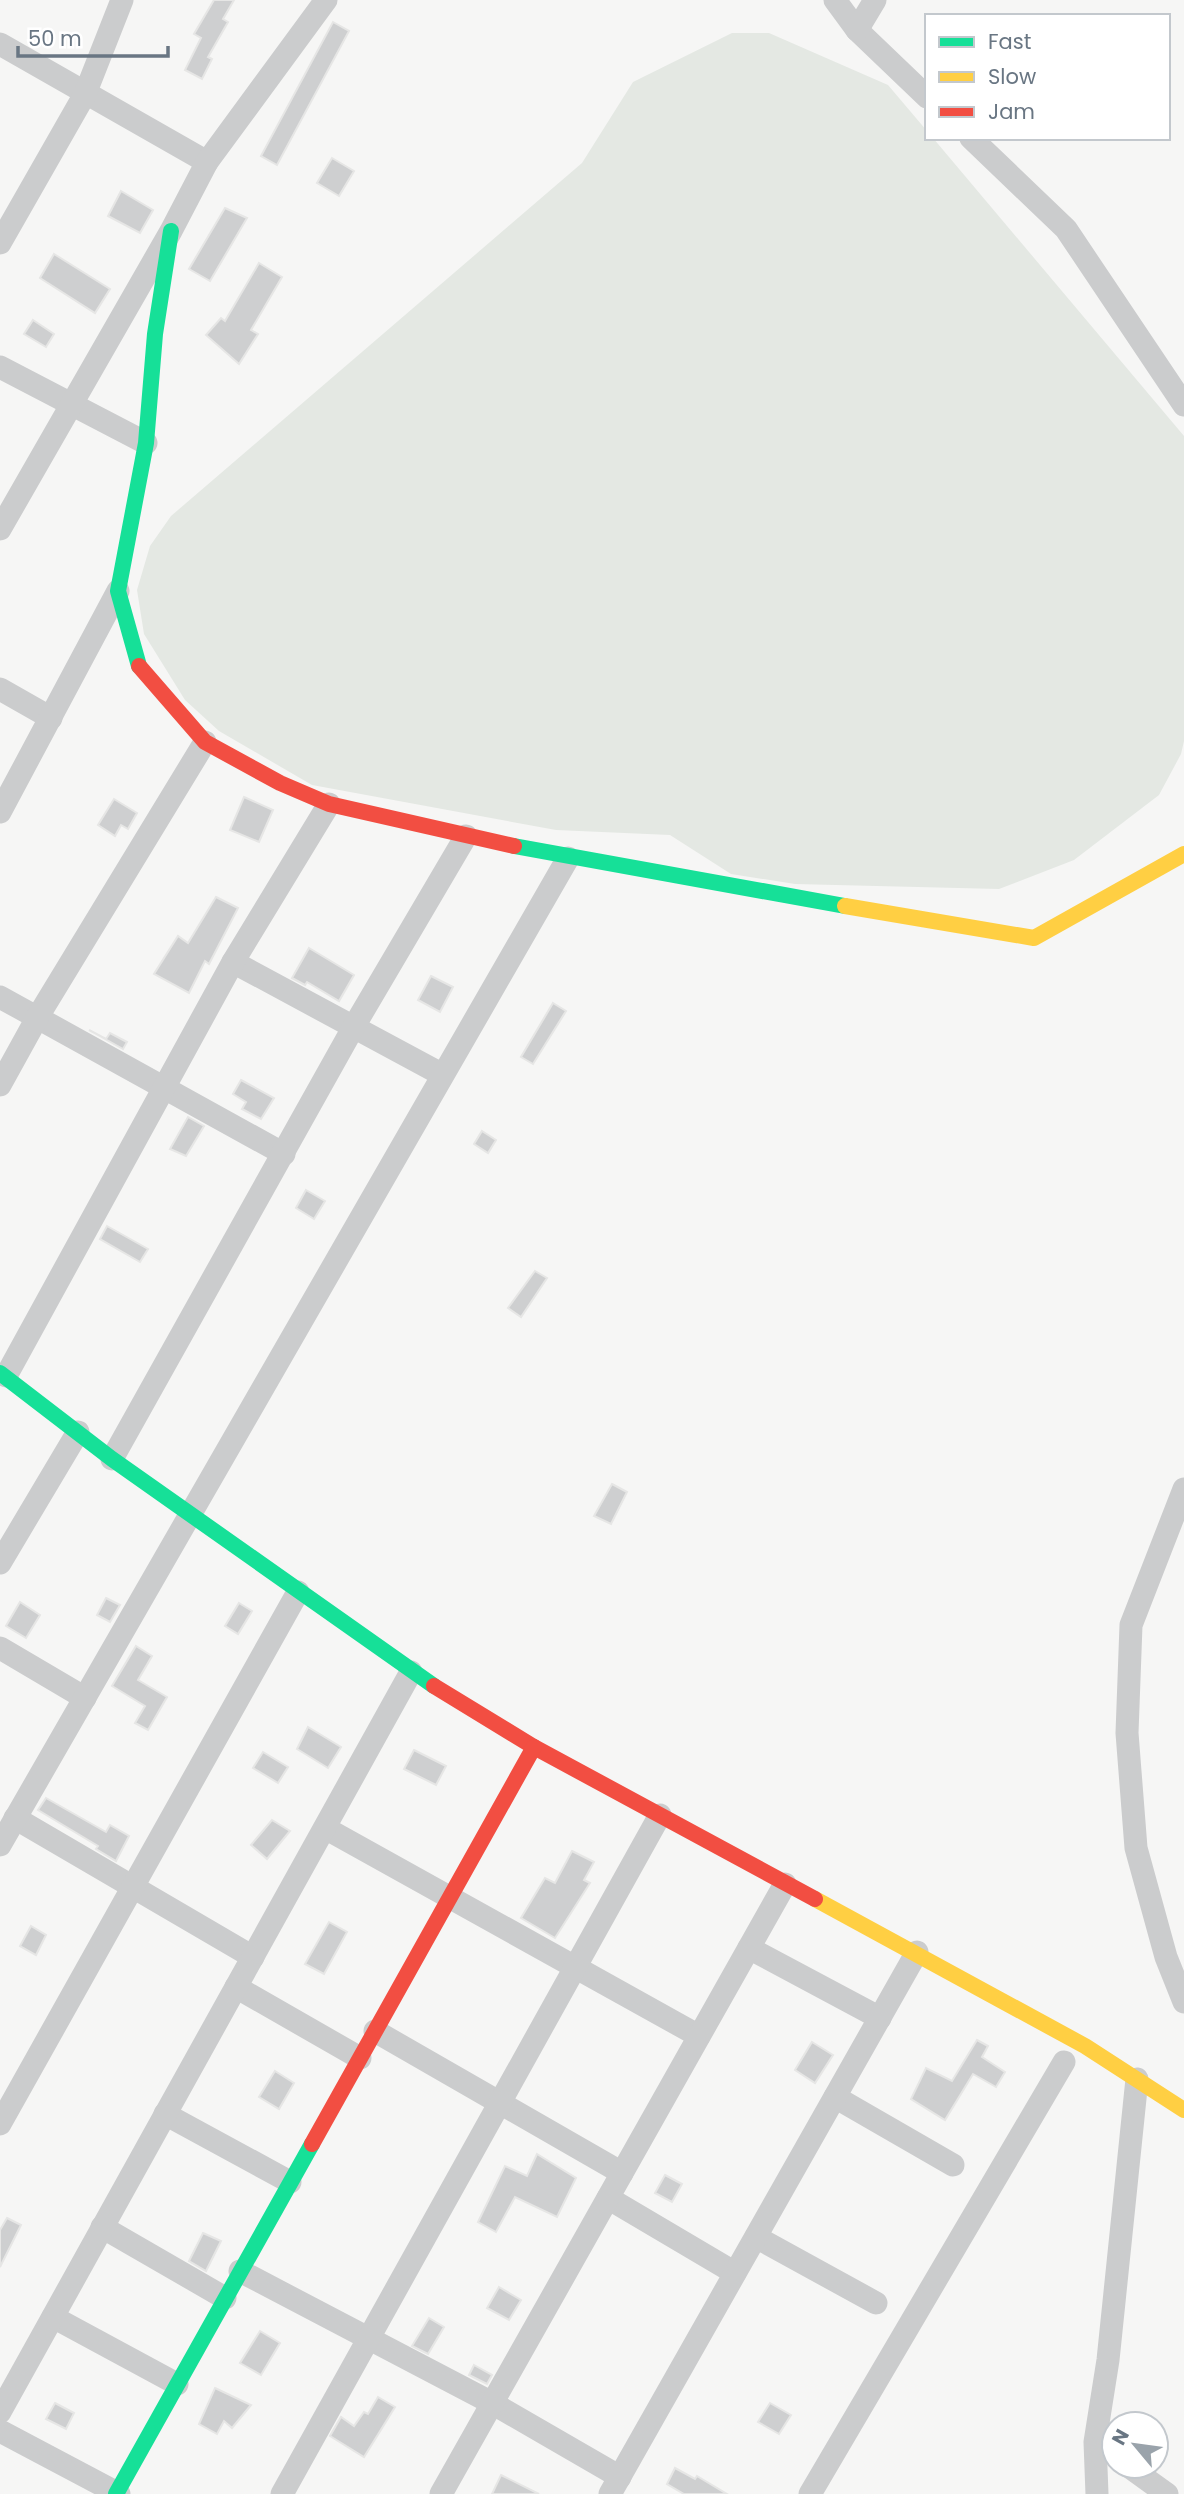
<svg xmlns="http://www.w3.org/2000/svg" width="1184" height="2494" viewBox="0 0 1184 2494" font-family="Poppins,sans-serif">
	<style>
		.green { fill: #e4e8e3 }
		.building { fill: #cecfd0; stroke: #e6e6e5; stroke-width: 2 }
		.lines { fill: none; stroke-linecap: round; stroke-linejoin: round }
		.street { stroke: #cbcccd; stroke-width: 23 }
		.fast { stroke: #16e098; stroke-width: 16 }
		.slow { stroke: #ffcf43; stroke-width: 16 }
		.jam { stroke: #f24e42; stroke-width: 16 }
	</style>
	<rect width="100%" height="100%" fill="#f6f6f5"/>
	<polygon class="green" points="732,33 769,33 888,85 927,131 927,138 933,138 1184,436 1184,741 1181,754 1159,795 1074,860 999,889 795,884 731,874 670,835 556,830 312,785 219,731 185,700 144,634 137,590 150,546 171,516 582,163 633,82"/>
	<g class="building">
		<polygon points="214,0 234,0 223,19 228,22 208,57 212,59 202,79 185,70 201,38 194,34"/>
		<polygon points="333,22 349,31 277,165 261,156"/>
		<polygon points="332,158 354,171 339,196 317,183"/>
		<polygon points="121,191 153,210 140,233 108,216"/>
		<polygon points="225,208 247,218 210,281 189,269"/>
		<polygon points="54,254 110,289 95,313 40,278"/>
		<polygon points="259,263 282,277 251,330 258,334 239,364 206,335 221,318 225,321"/>
		<polygon points="33,320 54,334 46,347 24,334"/>
		<polygon points="244,797 273,810 259,842 230,830"/>
		<polygon points="114,799 137,813 128,829 121,825 115,836 98,825"/>
		<polygon points="216,897 238,908 209,964 205,961 189,993 154,974 178,936 188,943"/>
		<polygon points="309,948 354,975 339,1001 307,982 305,985 292,978"/>
		<polygon points="431,976 453,987 440,1012 418,1000"/>
		<polygon points="553,1003 566,1011 533,1064 521,1057"/>
		<polygon points="89,1030 106,1039 110,1033 127,1042 123,1049"/>
		<polygon points="241,1080 274,1098 261,1119 242,1109 246,1102 233,1094"/>
		<polygon points="188,1117 204,1126 186,1156 170,1149"/>
		<polygon points="482,1131 496,1140 488,1153 474,1144"/>
		<polygon points="306,1190 325,1201 314,1219 296,1208"/>
		<polygon points="107,1226 148,1249 140,1262 100,1239"/>
		<polygon points="535,1271 547,1278 521,1317 508,1308"/>
		<polygon points="612,1484 627,1492 611,1524 594,1516"/>
		<polygon points="106,1598 120,1605 110,1622 97,1615"/>
		<polygon points="20,1602 40,1615 26,1638 6,1626"/>
		<polygon points="239,1603 252,1611 238,1634 225,1626"/>
		<polygon points="136,1646 152,1656 138,1680 167,1697 148,1730 135,1723 145,1706 112,1686"/>
		<polygon points="308,1727 341,1747 328,1768 297,1749"/>
		<polygon points="414,1750 446,1766 436,1785 404,1769"/>
		<polygon points="263,1752 288,1767 278,1783 253,1768"/>
		<polygon points="46,1798 106,1832 110,1825 129,1836 116,1861 96,1849 98,1846 38,1810"/>
		<polygon points="272,1820 290,1831 267,1859 251,1845"/>
		<polygon points="572,1851 594,1862 584,1880 590,1883 555,1938 521,1918 545,1878 555,1883"/>
		<polygon points="329,1922 347,1932 324,1974 305,1964"/>
		<polygon points="31,1926 46,1935 36,1955 20,1946"/>
		<polygon points="977,2040 988,2046 982,2057 1005,2072 996,2087 973,2074 945,2120 911,2099 926,2068 952,2081"/>
		<polygon points="812,2042 833,2055 815,2083 795,2070"/>
		<polygon points="275,2071 294,2083 279,2109 259,2097"/>
		<polygon points="537,2154 576,2178 557,2217 515,2197 496,2232 478,2222 505,2166 527,2176"/>
		<polygon points="665,2175 682,2184 672,2202 655,2193"/>
		<polygon points="7,2218 21,2225 0,2267 0,2230"/>
		<polygon points="203,2233 221,2241 206,2271 189,2261"/>
		<polygon points="499,2287 521,2300 509,2320 487,2308"/>
		<polygon points="429,2318 444,2327 428,2354 412,2346"/>
		<polygon points="260,2331 280,2343 261,2375 240,2363"/>
		<polygon points="474,2365 492,2375 487,2384 469,2375"/>
		<polygon points="215,2388 251,2405 232,2428 224,2421 217,2434 199,2424"/>
		<polygon points="378,2397 395,2407 364,2457 330,2436 341,2417 354,2426 364,2412 368,2414"/>
		<polygon points="55,2403 74,2413 66,2429 46,2419"/>
		<polygon points="770,2403 791,2415 779,2434 758,2422"/>
		<polygon points="675,2468 695,2479 697,2476 727,2494 684,2494 667,2484"/>
		<polygon points="501,2475 539,2494 492,2494"/>
	</g>
	<g class="lines">
		<g class="street">
			<polyline points="835,0 857,30 927,97"/>
			<polyline points="857,30 875,0"/>
			<polyline points="0,44 207,162"/>
			<polyline points="971,138 1066,229 1184,405"/>
			<polyline points="0,243 85,94 122,0"/>
			<polyline points="0,367 146,443"/>
			<polyline points="0,529 171,231 207,162 326,0"/>
			<polyline points="0,689 51,718"/>
			<polyline points="0,812 118,591"/>
			<polyline points="233,962 441,1074"/>
			<polyline points="0,997 284,1154"/>
			<polyline points="0,1085 37,1018 205,742"/>
			<polyline points="6,1376 233,962 329,804"/>
			<polyline points="112,1459 353,1028 466,836"/>
			<polyline points="1184,1489 1131,1625 1127,1733 1136,1848 1166,1957 1184,2002"/>
			<polyline points="0,1563 78,1432"/>
			<polyline points="0,1648 85,1698"/>
			<polyline points="15,1818 253,1957"/>
			<polyline points="325,1828 699,2036"/>
			<polyline points="0,1845 568,858"/>
			<polyline points="749,1948 880,2018"/>
			<polyline points="236,1987 360,2058"/>
			<polyline points="375,2031 622,2173"/>
			<polyline points="835,2097 953,2165"/>
			<polyline points="165,2114 290,2182"/>
			<polyline points="0,2124 298,1592"/>
			<polyline points="608,2198 735,2273"/>
			<polyline points="102,2227 225,2298"/>
			<polyline points="756,2237 876,2303"/>
			<polyline points="240,2271 492,2403 620,2477"/>
			<polyline points="53,2317 177,2384"/>
			<polyline points="0,2412 411,1672"/>
			<polyline points="0,2431 119,2494"/>
			<polyline points="1128,2466 1167,2494"/>
			<polyline points="282,2494 660,1815"/>
			<polyline points="441,2494 785,1884"/>
			<polyline points="610,2494 917,1952"/>
			<polyline points="810,2494 1064,2062"/>
			<polyline points="1097,2494 1095,2442 1108,2360 1137,2079"/>
		</g>
		<g class="fast">
			<polyline points="139,666 118,591 146,443 155,334 171,231"/>
			<polyline points="514,846 845,906"/>
			<polyline points="0,1373 112,1459 434,1686"/>
			<polyline points="116,2494 312,2144"/>
		</g>
		<g class="slow">
			<polyline points="845,906 1034,938 1184,854"/>
			<polyline points="815,1899 1085,2046 1184,2110"/>
		</g>
		<g class="jam">
			<polyline points="139,666 205,742 280,783 329,804 514,846"/>
			<polyline points="434,1686 534,1747 815,1899"/>
			<polyline points="312,2144 534,1747"/>
		</g>
	</g>
	<rect x="925" y="14" width="245" height="126" fill="#ffffff" stroke="#c3c8cd" stroke-width="2"/>
	<rect x="939" y="37" width="35" height="10" fill="#16e098" stroke="#c3c8cd" stroke-width="2"/>
	<text x="988" y="49" font-size="21" fill="#697683">Fast</text>
	<rect x="939" y="72" width="35" height="10" fill="#ffcf43" stroke="#c3c8cd" stroke-width="2"/>
	<text x="988" y="84" font-size="21" fill="#697683">Slow</text>
	<rect x="939" y="107" width="35" height="10" fill="#f24e42" stroke="#c3c8cd" stroke-width="2"/>
	<text x="988" y="119" font-size="21" fill="#697683">Jam</text>
	<g transform="translate(1135 2445) rotate(299)"><circle r="33" fill="#ffffff" stroke="#c3c8cd" stroke-width="2"/>
	<path d="M0-5L12 26L0 18L-12 26Z" fill="#9aa3ab"/>
	<text y="-10" font-size="19" font-weight="bold" text-anchor="middle" fill="#697683">N</text>
	</g>
	<path d="M18 46v10h150v-10" fill="none" stroke="#697683" stroke-width="3.5"/>
	<text x="28" y="46" font-size="21" fill="#697683" stroke="#ffffff" stroke-width="5" paint-order="stroke">50 m</text>
</svg>
